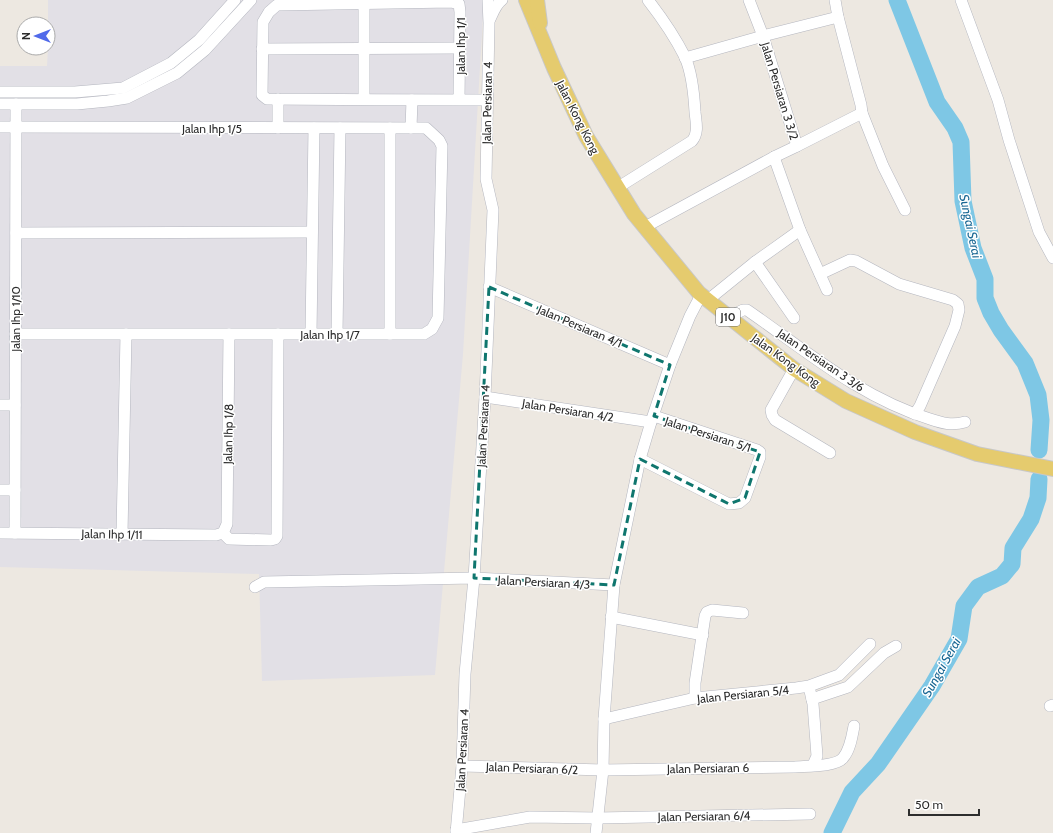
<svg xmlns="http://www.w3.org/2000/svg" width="1053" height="833" viewBox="0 0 1053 833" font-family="Cabin,sans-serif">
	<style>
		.industrial { fill: #e2e0e6 }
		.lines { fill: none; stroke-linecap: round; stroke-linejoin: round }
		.river { stroke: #7ec7e5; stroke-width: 17 }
		.minor-casing { stroke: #b4b6bf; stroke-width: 12 }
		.major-casing { stroke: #c8c8c8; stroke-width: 16 }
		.minor { stroke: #fff; stroke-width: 11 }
		.major { stroke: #e5cb6e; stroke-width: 14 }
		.marked { fill: none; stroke: #0f766e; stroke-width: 3; stroke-dasharray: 8 5; stroke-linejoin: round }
		.labels { text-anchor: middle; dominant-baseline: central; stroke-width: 3; stroke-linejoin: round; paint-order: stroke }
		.shield { fill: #fff; stroke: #6c6c6c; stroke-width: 1 }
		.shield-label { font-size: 11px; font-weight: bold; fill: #2d2d2d }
		.street-label { font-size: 12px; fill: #2d2d2d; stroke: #fff }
		.water-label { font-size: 13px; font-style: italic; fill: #1a6894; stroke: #fff }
	</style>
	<rect width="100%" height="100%" fill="#ede8e1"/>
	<polygon class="industrial" points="48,0 484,0 463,354 435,675 262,681 259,574 0,567 0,66 47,66 48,48"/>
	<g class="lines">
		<g class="river">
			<polyline points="897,0 937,102 955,128 961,142 963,201 973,248 985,279 985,298 991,313 1001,330 1025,363 1038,395 1041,420 1039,450"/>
			<polyline points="832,833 852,792 878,764 932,686 959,639 964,606 978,587 1002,576 1012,564 1013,548 1031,519 1038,498 1039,479"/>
		</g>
		<defs>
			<g id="minor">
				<polyline points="749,0 763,36 797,146"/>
				<polyline points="961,0 998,100 1009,140 1039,232 1053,258"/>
				<polyline points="364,3 364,99"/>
				<path d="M490 19C493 13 496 4 502 0"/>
				<polyline points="262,49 460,48"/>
				<polyline points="685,58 763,36 838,17"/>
				<polyline points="0,92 75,92 123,88 171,63 199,40 235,0"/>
				<path d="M459 100 460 12 459 4 451 2 277 5 269 12 263 22 262 95 267 99C340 100 414 100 487 100"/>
				<polyline points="0,104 77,104 108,101 127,98 177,73 205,50 251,0"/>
				<polyline points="862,113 883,166 905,210"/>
				<polyline points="0,127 424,128 426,128 439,140 442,146 438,318 432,329 424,334 15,334"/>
				<polyline points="278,128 278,99"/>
				<polyline points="390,128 390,334"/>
				<polyline points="411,128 412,100"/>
				<polyline points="774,157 800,230 827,290"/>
				<path d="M617 188 692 141C699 133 696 122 695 112 694 94 692 73 685 57 675 37 662 18 648 0"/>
				<polyline points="645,227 774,157 797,146 862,113 861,105 838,17 835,0"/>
				<polyline points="16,233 312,232"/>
				<polyline points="755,262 794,318"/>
				<polyline points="820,274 850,260 856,261 899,284 953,300 958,304 959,310 955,326 920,406 915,414"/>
				<polyline points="489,287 670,365"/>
				<polyline points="708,300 755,262 800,230"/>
				<path d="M729 317 743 310H747C805 350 861 398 930 419 942 423 952 426 965 422"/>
				<polyline points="311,334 314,128"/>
				<polyline points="337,334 340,128"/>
				<polyline points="794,369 771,410 772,415 775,420 830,453"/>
				<polyline points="485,397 651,422"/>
				<polyline points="0,405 15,405"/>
				<polyline points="640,459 729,504 739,503 745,498 760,457 760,452 757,450 654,416"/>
				<polyline points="0,490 15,490"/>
				<polyline points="0,533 216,535 223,533"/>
				<polyline points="15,533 16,104"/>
				<polyline points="223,533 229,539 271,540 275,539 277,536 278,334"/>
				<polyline points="223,533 227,524 229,334"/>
				<polyline points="122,534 126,334"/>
				<polyline points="255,587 264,582 474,578 614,585"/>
				<polyline points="611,617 703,635"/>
				<polyline points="810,691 813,704 817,756 813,765"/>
				<polyline points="695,698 695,683 705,616 707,612 712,610 743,613"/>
				<polyline points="812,699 848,687 884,653 896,646"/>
				<polyline points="1050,706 1053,705"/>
				<polyline points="604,719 695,698 796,688 809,686 839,675 870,644"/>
				<path d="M462 766 603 770 795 767C806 766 836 767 843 758 850 750 852 737 854 726"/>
				<polyline points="456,830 530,817 598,818 810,814"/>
				<polyline points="456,833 462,766 465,674 474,578 485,397 493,210 486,179 489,23 488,0"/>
				<polyline points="596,833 603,770 604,719 614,585 640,459 651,422 670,365 690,316 701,295"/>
			</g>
			<g id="major">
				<polyline points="526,0 554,68 586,136 634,214 699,293 794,369 846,401 915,432 977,454 1053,469"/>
				<polyline points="537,0 540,23"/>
			</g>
		</defs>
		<use href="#minor" class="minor-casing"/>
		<use href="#major" class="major-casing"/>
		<use href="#minor" class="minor"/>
		<use href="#major" class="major"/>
	</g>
	<path class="marked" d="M489 287 670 365 654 416 760 452 745 498 729 504 640 459 614 585 474 578Z"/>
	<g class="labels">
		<rect class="shield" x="716" y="308" width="24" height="18" rx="3"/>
		<g class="shield-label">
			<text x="728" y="317">J10</text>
		</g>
		<g class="street-label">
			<text transform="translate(460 46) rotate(-90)">Jalan Ihp 1/1</text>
			<text transform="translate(780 91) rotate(73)">Jalan Persiaran 3 3/2</text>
			<text transform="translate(487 103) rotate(-89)">Jalan Persiaran 4</text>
			<text transform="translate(578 117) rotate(63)">Jalan Kong Kong</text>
			<text x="212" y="128">Jalan Ihp 1/5</text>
			<text transform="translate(15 319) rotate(-90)">Jalan Ihp 1/10</text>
			<text transform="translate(580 326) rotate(23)">Jalan Persiaran 4/1</text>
			<text x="330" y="334">Jalan Ihp 1/7</text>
			<text transform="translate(786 360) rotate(36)">Jalan Kong Kong</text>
			<text transform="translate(821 360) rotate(34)">Jalan Persiaran 3 3/6</text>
			<text transform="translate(568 410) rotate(9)">Jalan Persiaran 4/2</text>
			<text transform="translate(483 426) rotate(-87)">Jalan Persiaran 4</text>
			<text transform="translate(228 434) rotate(-89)">Jalan Ihp 1/8</text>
			<text transform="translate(708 434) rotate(18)">Jalan Persiaran 5/1</text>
			<text transform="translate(112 534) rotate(1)">Jalan Ihp 1/11</text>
			<text transform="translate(544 582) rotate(3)">Jalan Persiaran 4/3</text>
			<text transform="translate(743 694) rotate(-6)">Jalan Persiaran 5/4</text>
			<text transform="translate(462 750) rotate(-87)">Jalan Persiaran 4</text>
			<text transform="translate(532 768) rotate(2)">Jalan Persiaran 6/2</text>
			<text transform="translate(708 768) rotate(-1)">Jalan Persiaran 6</text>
			<text transform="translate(704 816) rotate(-1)">Jalan Persiaran 6/4</text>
		</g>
		<g class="water-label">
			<text transform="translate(971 226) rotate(78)">Sungai Serai</text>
			<text transform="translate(941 667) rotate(-61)">Sungai Serai</text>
		</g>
	</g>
	<g transform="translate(36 36) rotate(270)"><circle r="19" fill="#ffffff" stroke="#ababab"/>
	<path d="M0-3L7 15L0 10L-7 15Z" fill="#516aea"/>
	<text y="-6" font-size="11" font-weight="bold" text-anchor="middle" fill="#2d2d2d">N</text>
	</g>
	<path d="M909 809v6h70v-6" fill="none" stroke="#2d2d2d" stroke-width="2"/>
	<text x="915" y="809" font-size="12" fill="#2d2d2d" stroke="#ffffff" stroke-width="3" paint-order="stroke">50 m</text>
</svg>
